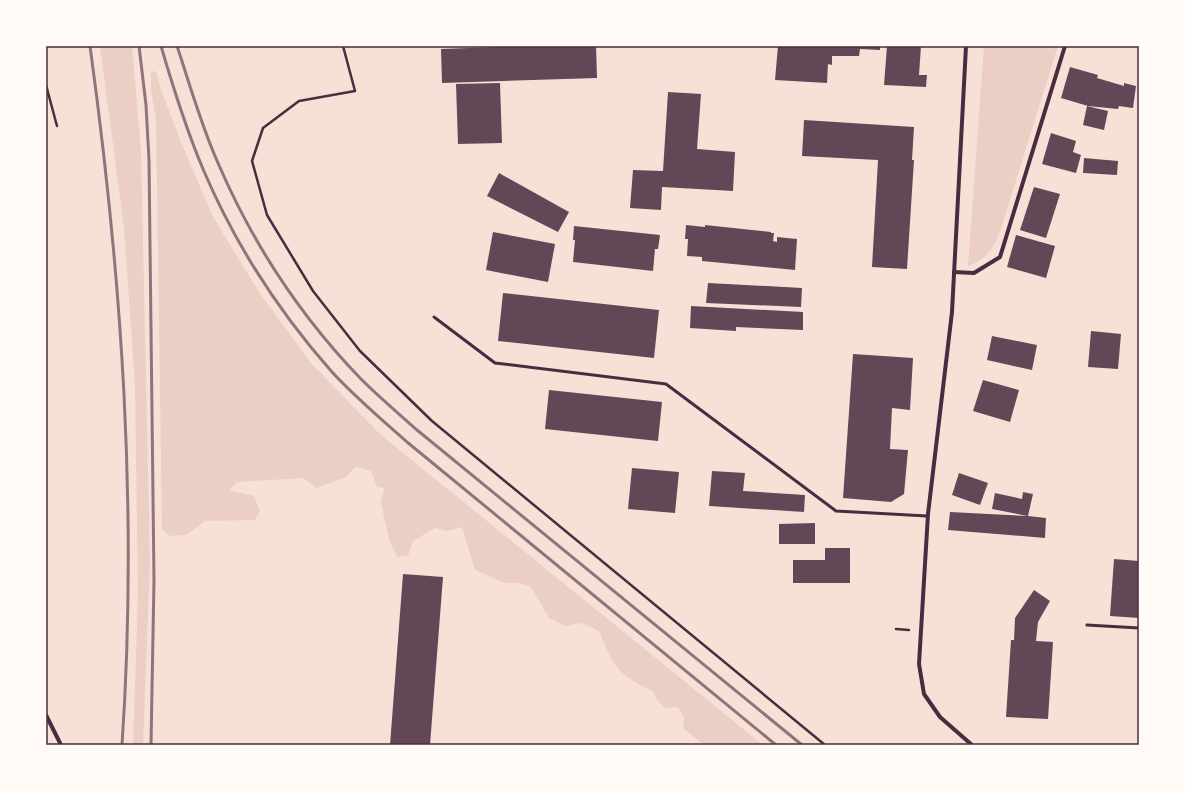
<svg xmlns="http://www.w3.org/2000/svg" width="1185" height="791" viewBox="0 0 1185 791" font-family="Mulish,sans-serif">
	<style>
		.green { fill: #ebcfc5 }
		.building { fill: #644757 }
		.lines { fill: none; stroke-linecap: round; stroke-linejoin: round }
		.path { stroke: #4a2c40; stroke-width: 2.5 }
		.service { stroke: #4a2c40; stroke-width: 3 }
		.minor { stroke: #4a2c40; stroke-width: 4 }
		.rail { stroke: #8f747c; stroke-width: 3 }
		.neatline { fill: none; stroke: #4a2c40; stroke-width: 1.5 }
	</style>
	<rect width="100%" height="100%" fill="#f7e1d7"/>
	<g class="green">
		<polygon points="100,46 132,46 141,150 150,562 143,745 133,745 138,594 135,387 124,228"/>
		<path d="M984 46H1058L999 235C991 251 986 259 968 266Z"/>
		<path d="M151 70 157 73 160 87 181 142 213 217 259 292 310 362 381 435 763 745H705L702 743 683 728 684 717 678 707 664 708 656 699 653 691C618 676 613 665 599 631L582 623 565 626 549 618 531 587 519 583H504L475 570 462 527 447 531 435 528 413 541 408 556 397 557 389 539 381 504 384 488 377 487 371 471 356 467 344 478 317 488 303 478 237 482 229 490 254 496 260 511 255 520 205 521 186 535 170 536 162 529 156 119 151 90Z"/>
	</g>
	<g class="building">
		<polygon points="521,46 596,46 597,78 442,83 441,49"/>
		<polygon points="778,46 880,46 880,50 860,49 859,56 832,56 832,65 828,64 827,83 775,80"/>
		<polygon points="887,46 921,46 919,75 927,75 926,87 884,85"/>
		<polygon points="1070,67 1098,75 1097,78 1124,86 1124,83 1136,86 1133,108 1119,106 1118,109 1088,106 1061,98"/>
		<polygon points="500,83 502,143 458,144 456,84"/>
		<polygon points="668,92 701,94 697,149 735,152 733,191 662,187 661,210 630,208 633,170 663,171"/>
		<polygon points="1087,106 1108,111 1104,130 1083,125"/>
		<polygon points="804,120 914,127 912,160 914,160 907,269 872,267 878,160 802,156"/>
		<polygon points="1051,133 1076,141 1073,152 1081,155 1076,173 1042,164"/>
		<polygon points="1084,158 1118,161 1117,175 1083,173"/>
		<polygon points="499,173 569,212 558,232 487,196"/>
		<polygon points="1034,187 1060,194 1046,238 1020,230"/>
		<polygon points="686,225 705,227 705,225 771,232 771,233 774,233 773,241 777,242 777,237 797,239 795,270 702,261 702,257 687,256 688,239 685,239"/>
		<polygon points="574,226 660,235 658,249 655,249 653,271 573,262 575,240 573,240"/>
		<polygon points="493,232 555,244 548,282 486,270"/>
		<polygon points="1016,235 1055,246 1046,278 1007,267"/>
		<polygon points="708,283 802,288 801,307 706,303"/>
		<polygon points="503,293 659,310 654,358 498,341"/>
		<polygon points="691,306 803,312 803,330 736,327 736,331 690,328"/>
		<polygon points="1091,331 1121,334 1118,369 1088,367"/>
		<polygon points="992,336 1037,345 1032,370 987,360"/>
		<polygon points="853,354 913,358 910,410 892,408 890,449 908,450 904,494 891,502 843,498"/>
		<polygon points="983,380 1019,390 1010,422 973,411"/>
		<polygon points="549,390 662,402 658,441 545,429"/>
		<polygon points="632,468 679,472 675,513 628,509"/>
		<polygon points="712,471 745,473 743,491 805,495 804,512 709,506"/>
		<polygon points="959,473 988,483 980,505 952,495"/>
		<polygon points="1023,492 1033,494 1028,516 1046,518 1045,538 948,530 950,512 1028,516 992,509 995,493 1022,499"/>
		<polygon points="815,523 815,544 779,544 779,524"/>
		<polygon points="825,548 850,548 850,583 793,583 793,560 825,560"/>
		<polygon points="1114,559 1139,561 1139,618 1110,616"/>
		<polygon points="403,574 443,577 430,745 390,745"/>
		<polygon points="1034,590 1050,601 1038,622 1036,641 1053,642 1048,719 1006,717 1011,640 1014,640 1015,618"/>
	</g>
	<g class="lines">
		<g class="path">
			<polyline points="343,46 355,91 299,101 263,128 252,161 267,215 313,291 360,351 432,421 825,745"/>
			<polyline points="46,85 57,126"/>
			<polyline points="896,629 909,630"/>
		</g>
		<g class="service">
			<polyline points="434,317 495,363 666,384 836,511 927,516"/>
			<polyline points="1087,625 1139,628"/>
		</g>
		<g class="minor">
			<polyline points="966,46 952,312 928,514 919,664 924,694 940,717 972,745"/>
			<polyline points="954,272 974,273 1000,257 1065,46"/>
			<polyline points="46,715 61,745"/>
		</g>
		<g class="rail">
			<path d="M90 46C122 279 138 510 122 745"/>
			<polyline points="139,46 146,105 149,160 154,580 151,745"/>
			<path d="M161 46C173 87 186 129 203 169 234 242 279 312 332 372 355 397 381 419 407 442L776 745"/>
			<path d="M177 46C190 85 201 125 218 163 252 242 301 317 361 379 379 397 398 413 417 430L802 745"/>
		</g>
	</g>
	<rect width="1185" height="791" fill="none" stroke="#fffaf5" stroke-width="94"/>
	<rect x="47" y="47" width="1091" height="697" class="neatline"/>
</svg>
